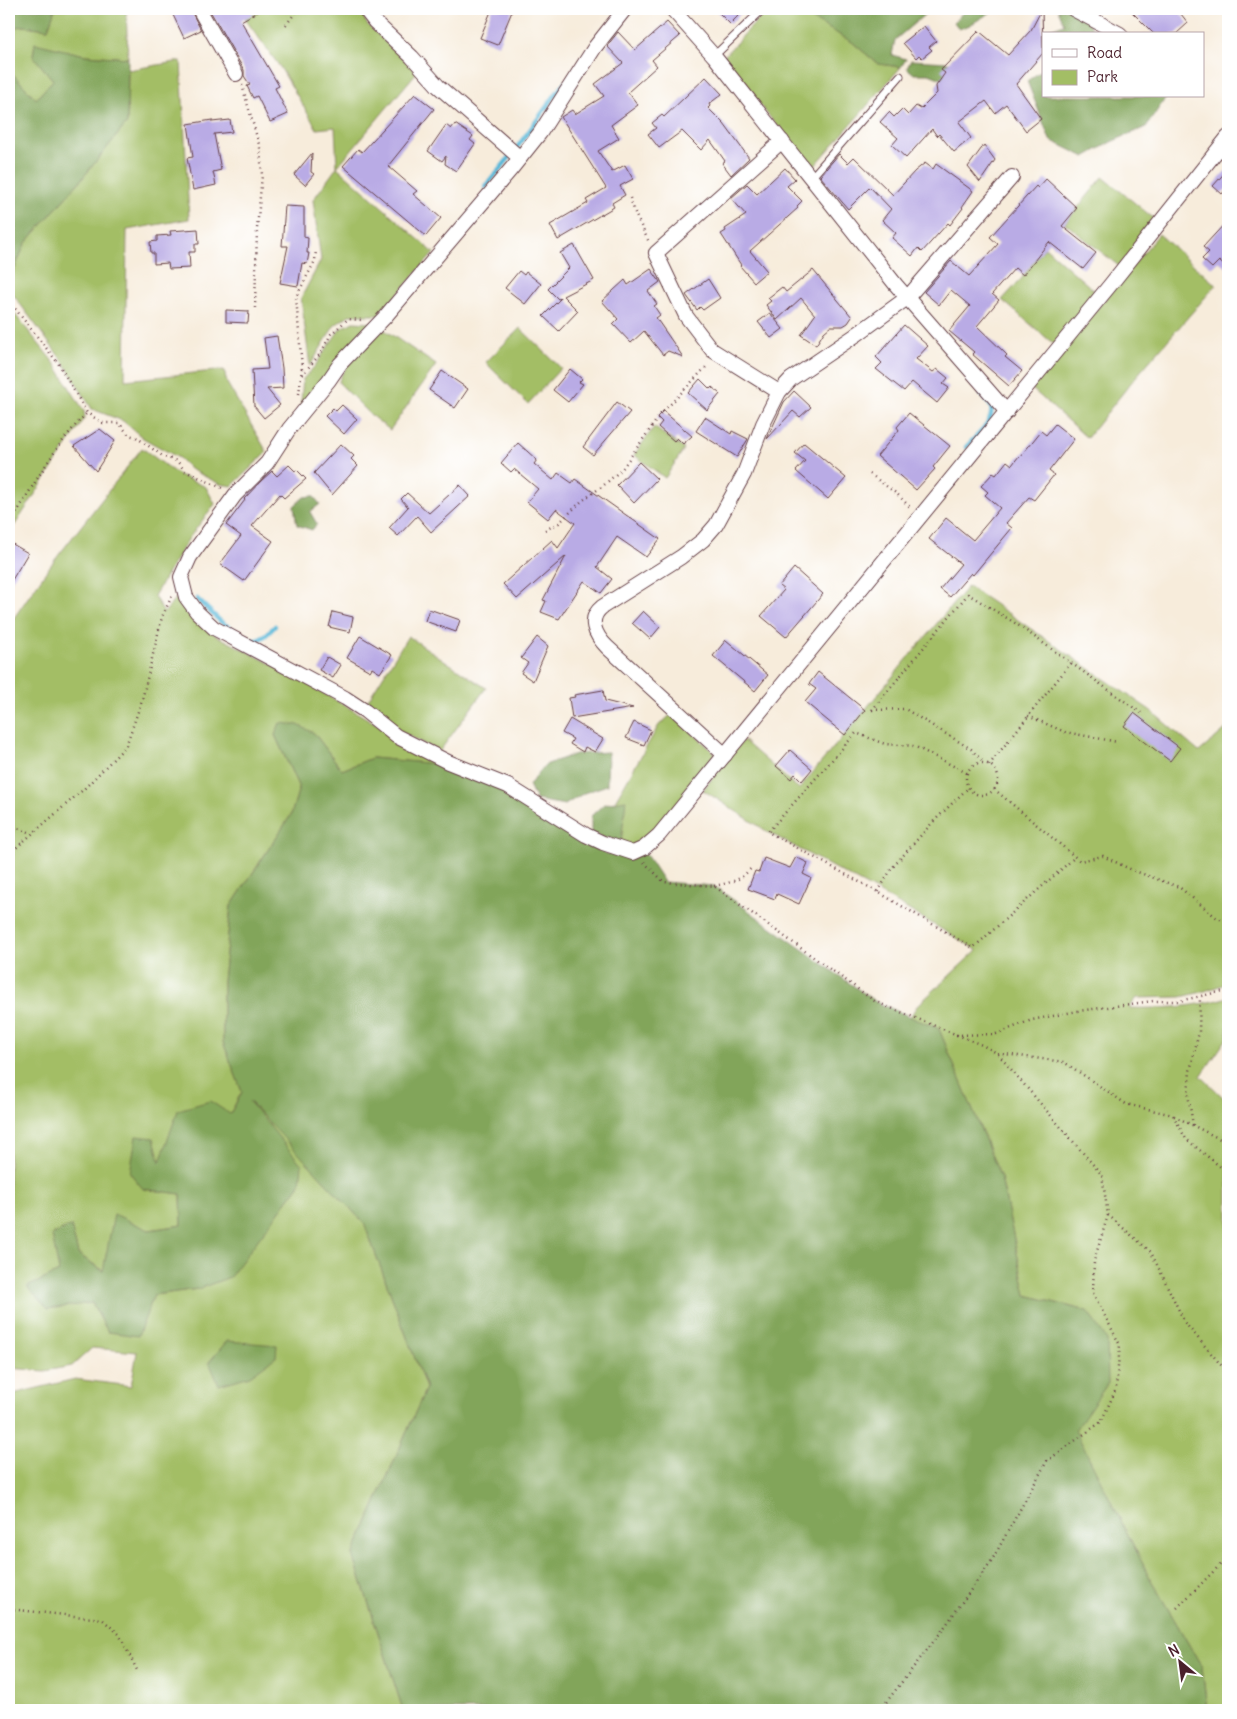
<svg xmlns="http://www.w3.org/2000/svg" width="1237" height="1719" viewBox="0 0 1237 1719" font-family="Delius,sans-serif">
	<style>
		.green { fill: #a3be65; stroke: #766e48; fill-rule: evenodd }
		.forest { fill: #82a55a; stroke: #666242 }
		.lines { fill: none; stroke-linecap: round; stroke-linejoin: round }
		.stream { stroke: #5ab9d9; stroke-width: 4.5 }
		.building { fill: #b9abe5 }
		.service-casing { stroke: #643e45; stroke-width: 9 }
		.minor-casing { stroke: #643e45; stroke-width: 16 }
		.path { stroke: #643e45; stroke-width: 2.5; stroke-dasharray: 1 4; stroke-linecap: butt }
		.service { stroke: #fff; stroke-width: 7 }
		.minor { stroke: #fff; stroke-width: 14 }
	</style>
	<rect width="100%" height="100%" fill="#fff"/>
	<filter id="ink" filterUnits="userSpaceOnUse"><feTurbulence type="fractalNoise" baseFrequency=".02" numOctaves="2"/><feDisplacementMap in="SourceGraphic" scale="10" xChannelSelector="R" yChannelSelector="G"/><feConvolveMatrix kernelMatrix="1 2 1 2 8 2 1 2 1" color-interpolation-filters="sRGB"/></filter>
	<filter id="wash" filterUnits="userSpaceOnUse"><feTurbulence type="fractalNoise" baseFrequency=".0096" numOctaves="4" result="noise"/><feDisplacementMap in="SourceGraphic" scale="20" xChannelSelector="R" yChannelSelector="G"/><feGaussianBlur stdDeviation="1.12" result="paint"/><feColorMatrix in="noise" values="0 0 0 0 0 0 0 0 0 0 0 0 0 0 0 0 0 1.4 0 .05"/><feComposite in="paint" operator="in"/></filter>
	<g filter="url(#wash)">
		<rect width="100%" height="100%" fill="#f7ecdb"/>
		<g class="green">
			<polygon points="55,9 126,9 128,58 85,55 35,44 33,56 53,80 36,99 9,70 9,28 24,26 48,29"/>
			<polygon points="238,9 360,9 367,24 417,72 337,167 434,253 379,315 349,315 334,326 310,366 301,298 321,260 313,200 337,167 335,127 317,129 280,67"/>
			<polygon points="768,9 803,9 806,15 852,42 878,64 901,67 812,169 722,58"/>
			<polygon points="181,61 189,219 127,230 125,380 224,370 227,383 267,452 232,486 220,484 190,469 179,458 143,438 123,421 92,409 64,363 9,289 9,275 12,275 25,244 81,180 127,123 128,70"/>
			<polygon points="1103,177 1157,221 1120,267 1065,223"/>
			<polygon points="1159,234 1216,285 1134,379 1087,438 1031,388"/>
			<polygon points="1045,247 1098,294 1056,346 1002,300 1022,278"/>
			<polygon points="9,307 55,364 84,411 85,418 9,534"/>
			<polygon points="353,322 372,323 300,413 303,379 314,367 340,329"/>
			<polygon points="520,328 561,368 528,404 491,368 486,362"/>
			<path d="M383 329 436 365 390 430 373 417 339 383C339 369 373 340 383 329Z"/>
			<polygon points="654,427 684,449 665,478 634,455"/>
			<path d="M142 448 177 474 206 487 215 504 189 538 154 596 164 613 177 597 190 617 217 636 289 673 447 765 372 758 342 770 314 733 275 735 299 788 291 815 231 906 223 981V1042L242 1092 364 1223 426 1388 353 1555 403 1710H9V1395L75 1379 131 1386 137 1352 92 1348 72 1366 45 1371 9 1368V625L47 570ZM241 1093 300 1184 265 1229 198 1289 154 1295 108 1332 92 1303 28 1287 59 1272 71 1227 78 1254 104 1271 106 1255 149 1230 182 1225 181 1194 143 1189 160 1163 230 1114Z"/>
			<path d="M968 586 1150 710 1199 752 1228 727V984H1225L1202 992 1181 997 1137 998 1129 1008C1161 1009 1197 1007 1228 997V1037L1201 1076 1228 1102V1710H1207L1202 1667 1151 1580 1074 1430 1108 1383 1087 1311 1026 1295 1001 1178 939 1029 910 1017 917 1006 977 950 878 892 768 832 703 790 743 740 799 789Z"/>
			<polygon points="408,636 486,688 439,752 392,727 365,705"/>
			<polygon points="672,714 718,756 642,846 629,849 597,832 659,725"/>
		</g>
		<g class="forest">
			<polygon points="9,9 55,9 48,29 24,26 9,28"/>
			<polygon points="803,9 931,9 895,40 892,55 906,59 901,67 878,64 852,42 805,15"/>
			<polygon points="966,9 996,9 970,25 959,29 954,22"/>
			<polygon points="1058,9 1082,9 1092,29 1088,34 1048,34 1045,31 1064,24"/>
			<polygon points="35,43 85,55 128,58 127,123 81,180 25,244 12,275 9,275 9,70 36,99 53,80 33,56"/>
			<polygon points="911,60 948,62 965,76 944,80 929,74 914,74 907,68"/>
			<polygon points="1041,71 1043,71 1043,96 1167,96 1146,127 1111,142 1085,157 1050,140 1027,81"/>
			<polygon points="313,496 320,504 310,512 317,524 312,530 297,525 294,506 304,497"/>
			<polygon points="280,723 298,725 314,733 342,770 372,758 447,765 499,785 607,854 643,850 664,882 714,886 876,1002 939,1029 1001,1178 1026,1295 1087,1311 1107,1340 1108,1383 1075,1430 1151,1580 1202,1667 1207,1710 403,1710 353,1555 426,1388 364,1223 249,1101 302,1165 300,1184 230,1277 198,1289 154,1295 138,1336 108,1332 92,1303 48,1309 27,1287 59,1272 52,1235 71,1226 78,1254 103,1271 114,1214 149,1230 182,1225 181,1194 143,1189 130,1173 136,1136 154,1138 160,1162 178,1110 210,1101 230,1114 242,1092 223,1042 223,981 231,906 291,815 299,788 275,735"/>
			<polygon points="608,752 607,785 584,793 565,805 536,800 529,785 545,765 575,754"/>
			<polygon points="626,800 621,843 591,834 591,816 604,804"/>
			<polygon points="227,1341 277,1345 276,1357 250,1376 219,1385 209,1362"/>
		</g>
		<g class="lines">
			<g class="stream">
				<polyline points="518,146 564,83"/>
				<polyline points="485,187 509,158"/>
				<path d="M966 447C975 437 995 422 991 407 989 402 984 397 981 394"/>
				<polyline points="197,599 220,621 241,635"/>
				<path d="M247 639C259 644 267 634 275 626"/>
			</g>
		</g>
		<g id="blocks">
			<g class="building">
				<polygon points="185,9 190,9 201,30 184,38 173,15"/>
				<polygon points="209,9 262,9 241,21 279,86 275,88 288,114 270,122 257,96 253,98 247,86 250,85 244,76 244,70"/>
				<polygon points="492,9 513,9 498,45 480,38"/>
				<polygon points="715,9 745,9 730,24"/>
				<polygon points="1042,9 1043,53 1016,84 1041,119 1026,131 1006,104 995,113 986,101 959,122 971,138 954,152 939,134 937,136 932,129 906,158 892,145 898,138 880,122 889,112 894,117 902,109 908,115 916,106 921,109 937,93 936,86 945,73 941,70 979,31 1008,55 1031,30"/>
				<polygon points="1129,9 1177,9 1188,23 1176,34 1154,34"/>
				<polygon points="667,22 680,36 652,60 657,66 628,92 638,105 611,125 619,138 598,151 612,172 625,165 633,179 620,186 625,195 612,203 614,207 558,240 550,225 588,203 586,200 606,188 561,117 572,110 575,114 604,96 595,84 623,63 607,46 618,32 635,50"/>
				<polygon points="924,26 936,41 929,47 932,50 922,58 919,55 916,58 903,43"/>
				<polygon points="706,77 722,94 709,104 710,106 708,108 724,124 749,158 731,175 722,163 725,161 710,140 701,150 682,131 659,148 648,134 656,128 652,123 662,115 664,117"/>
				<polygon points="415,94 434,109 388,166 417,191 413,194 441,218 426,236 343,166 358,149 362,152"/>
				<polygon points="212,120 212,122 230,120 232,132 214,134 221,170 213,172 216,185 193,190 187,158 193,157 188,124"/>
				<polygon points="455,124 473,136 470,140 475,144 456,171 445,164 446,156 442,161 428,151 446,125 451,129"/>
				<polygon points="984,145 995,160 980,182 968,167"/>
				<polygon points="312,153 311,172 314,174 305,185 294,175"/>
				<polygon points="839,154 848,163 854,157 893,195 915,171 925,163 933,169 936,164 973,191 962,207 963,208 950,225 948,223 922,252 918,248 912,256 892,238 896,233 882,220 891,209 870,187 848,209 820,176"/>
				<polygon points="785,168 795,179 787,186 802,201 797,206 798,208 750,251 767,271 754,282 740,266 741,265 721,234 726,231 725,229 746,215 731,198 747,184 757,194"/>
				<polygon points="1228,169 1228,187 1222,194 1213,186"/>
				<polygon points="1046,179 1077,208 1062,226 1096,253 1083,269 1049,242 1023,275 1015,268 992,294 999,300 977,326 1007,355 1005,357 1022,371 1009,386 972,354 974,352 949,331 970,306 951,290 939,305 924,292 951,261 969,276 998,244 990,237 1036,186 1038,188"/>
				<polygon points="285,206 304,207 304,237 308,238 307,253 309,253 307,264 302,263 298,286 280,283 288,246 282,246"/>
				<polygon points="1228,220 1228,269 1219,261 1212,268 1202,259 1209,252 1203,247"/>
				<polygon points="198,229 199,244 195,244 195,252 189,252 190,268 169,269 168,263 154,264 154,253 151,253 150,242 157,241 157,236 171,235 170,231"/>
				<polygon points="574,245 594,280 563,296 578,311 559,331 543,316 561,298 558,299 548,289 569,268 560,253"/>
				<polygon points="651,269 660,282 648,291 657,304 654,306 660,315 656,318 683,357 668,351 663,355 644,331 631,343 613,324 618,319 602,301 625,280 628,285"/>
				<polygon points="813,270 852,317 848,323 843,326 831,326 824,332 816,345 801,335 815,315 801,298 777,320 766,305 771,301 768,298 782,287 786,292"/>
				<polygon points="519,271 524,275 526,272 541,284 525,304 505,288"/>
				<polygon points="708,279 720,298 703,310 700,307 697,310 686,295"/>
				<polygon points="226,310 249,311 248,323 226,322"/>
				<polygon points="770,313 783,329 771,338 758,322"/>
				<polygon points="904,325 928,346 916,359 933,372 937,369 948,378 943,384 949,388 937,403 912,382 904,391 876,369 882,363 876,357"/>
				<polygon points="277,336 282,368 283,388 267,389 280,405 264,418 254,406 252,370 268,369 264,338"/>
				<polygon points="570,369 582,379 579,382 583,384 568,402 553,390"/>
				<polygon points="442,371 468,389 455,408 429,390"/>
				<polygon points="700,379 710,389 712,387 720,394 707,410 688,393"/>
				<polygon points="794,391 811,407 800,417 793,411 767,439 784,402"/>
				<polygon points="617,402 630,412 593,455 583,447"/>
				<polygon points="342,405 357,419 344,434 325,416 333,408 336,411"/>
				<polygon points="663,411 692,436 683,444 677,438 674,441 658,427 662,422 657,417"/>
				<polygon points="909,413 950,446 933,467 935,469 916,490 877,456 899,430 897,427"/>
				<polygon points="705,417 731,434 732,431 748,439 737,457 696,431"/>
				<polygon points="1055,424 1074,439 1049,471 1054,475 1034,500 1029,497 1006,523 1012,528 973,575 971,573 950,597 940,589 961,564 929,539 946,518 973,540 1000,508 985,495 988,492 981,486 993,473 996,475 1007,461 1012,465 1019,456 1020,457 1041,431 1046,435"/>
				<polygon points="100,429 115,441 96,471 74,446"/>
				<polygon points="518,443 537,460 534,464 553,480 558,473 572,483 575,479 660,539 646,557 617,537 597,567 612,579 601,593 584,581 559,619 541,612 546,601 543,600 566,556 517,599 503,584 552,540 558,548 575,523 556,509 548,519 527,502 538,489 514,469 511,472 501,463"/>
				<polygon points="804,443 846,478 828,499 796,471 805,461 795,453"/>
				<polygon points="341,444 354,456 351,459 358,466 332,495 314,473"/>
				<polygon points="639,462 657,479 634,503 617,485"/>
				<polygon points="289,465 295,471 297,470 306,479 284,498 280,494 252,526 273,541 244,581 220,564 241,536 226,525 245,500 244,499 261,481 272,471 277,476"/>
				<polygon points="460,485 470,496 431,532 417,516 398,536 389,528 408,507 401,499 407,493 429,513"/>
				<polygon points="9,542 28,553 9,585"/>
				<polygon points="794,568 823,594 786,637 761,616 784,590 779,586"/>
				<polygon points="429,609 460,620 456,632 425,621"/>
				<polygon points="643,611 660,627 650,639 632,623"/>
				<polygon points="333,612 353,617 350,632 329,627"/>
				<polygon points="360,636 392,655 380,673 372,668 370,671 347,658"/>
				<polygon points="537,637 548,646 533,681 521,673 528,663 521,658"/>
				<polygon points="726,640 768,675 755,691 713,656"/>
				<polygon points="327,657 341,665 333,678 319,670"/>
				<polygon points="818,672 865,710 845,735 805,702 816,689 809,684"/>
				<polygon points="603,690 605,701 633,708 572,718 569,698 575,697 574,695"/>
				<polygon points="1134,713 1180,748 1170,761 1124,726"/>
				<polygon points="570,719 603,739 595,752 585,747 583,752 570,744 573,739 562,733"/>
				<polygon points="634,722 651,730 644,745 626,738"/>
				<polygon points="790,750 812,769 802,781 795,774 791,779 776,766"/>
				<polygon points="796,857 808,863 803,874 811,878 799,904 777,894 775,899 748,889 755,871 759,872 764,858 790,868"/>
			</g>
		</g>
	</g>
	<g filter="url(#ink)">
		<use href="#blocks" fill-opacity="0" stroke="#643e45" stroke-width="1"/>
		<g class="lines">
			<defs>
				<g id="service">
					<polyline points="714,56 763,9"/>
					<polyline points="811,178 900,76"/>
				</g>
				<g id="minor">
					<polyline points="199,9 236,74"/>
					<polyline points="365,9 375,22 412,57 438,86 520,158"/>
					<polyline points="625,9 595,47 540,133 512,168 384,318 340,364 329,380 289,429 267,463 235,495 190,557 181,577 186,597 197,612 214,628 345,698 365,711 396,736 448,762 508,786 586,835 603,843 633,853 644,848 659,835 1111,284 1228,137"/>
					<polyline points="672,9 714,56 896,285 1007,412"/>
					<polyline points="1073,9 1120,34"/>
					<polyline points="779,392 712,350 686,316 656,253 782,141"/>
					<path d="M725 755 607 647C595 635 587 619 602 607L681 557 703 540 716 525 744 474 763 424 779 392 791 379 856 335 907 298 1012 177"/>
				</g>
			</defs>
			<use href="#service" class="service-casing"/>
			<use href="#minor" class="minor-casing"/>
			<g class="path">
				<polyline points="286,25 298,9"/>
				<polyline points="242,85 260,148 262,175 257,229 255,308"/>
				<polyline points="630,198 636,216 649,242"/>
				<polyline points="9,301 58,363 87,413 103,423 119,423 129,435 136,437 164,457 177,461 185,471 222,488"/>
				<polyline points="302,375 321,353 331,334 348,319 362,320"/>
				<polyline points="299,394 302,368 296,297 315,261 316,250"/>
				<polyline points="870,474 897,494 910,507"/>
				<path d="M9 526C32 487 55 445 87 413"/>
				<polyline points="545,530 559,523 582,501 604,485 622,469 660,415 708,365"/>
				<polyline points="872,710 968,594 1015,623 1141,713"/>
				<polyline points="872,710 905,709 971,749 984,763"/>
				<polyline points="1028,716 1065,732 1118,742"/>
				<circle cx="982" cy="779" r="16"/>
				<polyline points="989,765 1071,663"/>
				<polyline points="967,773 914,746 885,744 856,733 768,832 878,892 973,948 1074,858"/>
				<polyline points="994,789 1080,861 1103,856 1132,870 1179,887 1216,917 1228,923"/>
				<polyline points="9,825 32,833"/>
				<polyline points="9,854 84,789 126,746 142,700 162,617 172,596"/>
				<polyline points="644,862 664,882 714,886 876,1002 982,1045 997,1053 1064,1062 1126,1104 1173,1115 1186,1139 1228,1173"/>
				<path d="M714 886C733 882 740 881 753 866"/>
				<polyline points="878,892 892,868 932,823 968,788"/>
				<polyline points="956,1035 996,1034 1032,1020 1078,1011 1153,1001 1179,1001 1228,990"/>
				<polyline points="1174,1116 1228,1143"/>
				<polyline points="1193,1125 1188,1094 1190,1071 1199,1032 1200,997"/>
				<polyline points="1108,1215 1151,1252 1185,1323 1228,1373"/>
				<polyline points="1177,1608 1228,1557"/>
				<polyline points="9,1609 102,1619 119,1634 138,1672"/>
				<polyline points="880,1710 941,1632 992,1560 1047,1461 1101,1422 1116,1389 1120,1345 1093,1293 1094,1261 1108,1215 1102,1175 997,1053"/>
			</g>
			<use href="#service" class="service"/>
			<use href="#minor" class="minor"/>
		</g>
	</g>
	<rect width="1237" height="1719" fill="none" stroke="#fff" stroke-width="30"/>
	<rect x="1042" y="32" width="162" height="65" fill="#ffffff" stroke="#b7a5aa"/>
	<rect x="1052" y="49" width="25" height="8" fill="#ffffff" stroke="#b7a5aa"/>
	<text x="1087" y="58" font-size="15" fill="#4a1f2b">Road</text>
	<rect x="1052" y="70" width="25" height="15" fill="#a3be65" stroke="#b7a5aa"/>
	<text x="1087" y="82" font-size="15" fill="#4a1f2b">Park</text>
	<g transform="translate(1180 1662) rotate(331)" stroke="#ffffff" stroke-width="4" paint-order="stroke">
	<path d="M0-4L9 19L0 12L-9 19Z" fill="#4a1f2b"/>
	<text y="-8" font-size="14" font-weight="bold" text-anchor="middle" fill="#4a1f2b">N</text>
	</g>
</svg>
